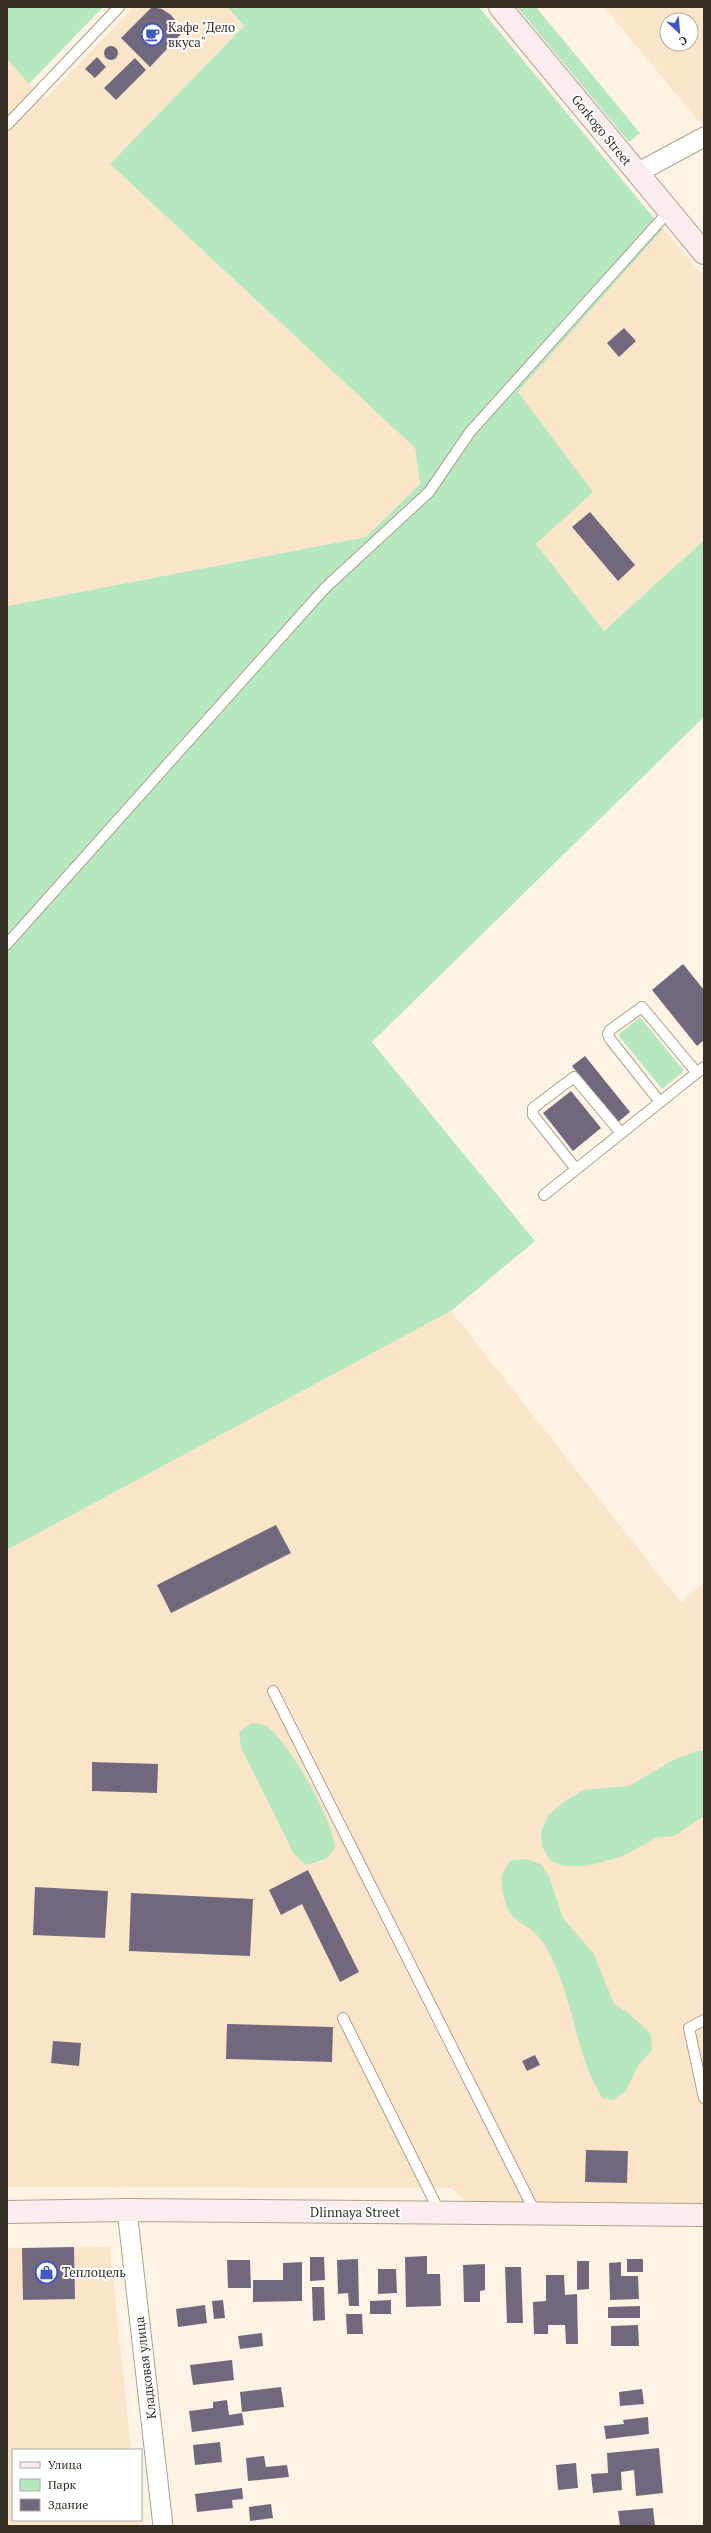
<svg xmlns="http://www.w3.org/2000/svg" width="711" height="2533" viewBox="0 0 711 2533" font-family="'PT Serif',serif">
	<style>
		.built { fill: #fae5c8; fill-rule: evenodd }
		.green { fill: #b6e8c0 }
		.building { fill: #72687e }
		.lines { fill: none; stroke-linecap: round; stroke-linejoin: round }
		.lane-casing { stroke: #afa08b; stroke-width: 12 }
		.street-casing { stroke: #afa08b; stroke-width: 21 }
		.secondary-casing { stroke: #afa08b; stroke-width: 24 }
		.lane { stroke: #fff; stroke-width: 10 }
		.street { stroke: #fff; stroke-width: 19 }
		.secondary { stroke: #fbecef; stroke-width: 22 }
		.labels { text-anchor: middle; dominant-baseline: central; stroke-width: 4; stroke-linejoin: round; paint-order: stroke }
		.poi-label { font-size: 13px; fill: #352f26; stroke: #fff; text-anchor: start }
		.street-label { font-size: 13px; fill: #352f26; stroke: #fff }
	</style>
	<rect width="100%" height="100%" fill="#fdf3e5"/>
	<g class="built">
		<polygon points="134,7 227,7 244,26 110,164 415,448 420,485 366,537 7,606 7,59 44,100"/>
		<path d="M604 7H704V124L702 125ZM667 20H691V44H667Z"/>
		<polygon points="663,229 704,276 704,540 604,631 536,544 518,392"/>
		<polygon points="451,1311 681,1603 704,1582 704,2204 468,2203 452,2188 7,2187 7,1550"/>
		<polygon points="110,2247 131,2450 13,2450 13,2520 138,2520 139,2526 7,2526 7,2248"/>
	</g>
	<g class="green">
		<polygon points="7,7 103,7 29,84 7,59"/>
		<polygon points="227,7 479,7 663,229 518,392 593,492 536,544 604,631 704,540 704,717 372,1042 535,1241 451,1311 7,1550 7,606 366,537 420,484 415,448 110,164 244,26"/>
		<polygon points="517,7 536,7 640,133 629,142"/>
		<polygon points="640,1017 684,1071 662,1089 618,1035"/>
		<path d="M251 1723C255 1724 262 1723 266 1726 288 1739 334 1822 335 1848L326 1859 306 1865 294 1854 241 1747 239 1732Z"/>
		<polygon points="697,1751 704,1751 704,1816 674,1836 656,1838 621,1857 586,1866 564,1866 551,1861 542,1847 541,1832 548,1815 565,1801 583,1790 629,1786 675,1759"/>
		<path d="M527 1859 541 1864 549 1876 563 1918 594 1954 614 2004 627 2012 651 2034 652 2050 639 2064 626 2091 613 2100 602 2098C577 2057 574 2007 554 1963 550 1956 545 1943 539 1937 525 1922 511 1923 505 1901 500 1883 499 1873 512 1860Z"/>
	</g>
	<g class="building">
		<polygon points="152,7 162,9 171,15 178,24 181,34 150,67 121,38"/>
		<circle cx="111" cy="53" r="7"/>
		<polygon points="97,57 106,67 95,78 85,69"/>
		<polygon points="135,58 146,70 116,100 104,88"/>
		<polygon points="624,328 636,341 619,357 607,343"/>
		<polygon points="590,512 635,565 618,581 572,527"/>
		<polygon points="683,964 704,990 704,1040 697,1046 652,990"/>
		<polygon points="585,1056 630,1112 617,1123 572,1066"/>
		<polygon points="571,1091 601,1128 573,1151 543,1113"/>
		<polygon points="276,1525 291,1553 171,1613 157,1585"/>
		<polygon points="92,1762 158,1764 157,1793 92,1791"/>
		<polygon points="308,1870 359,1972 340,1982 302,1904 281,1915 269,1890"/>
		<polygon points="35,1887 108,1891 105,1938 33,1935"/>
		<polygon points="131,1893 253,1899 250,1956 129,1951"/>
		<polygon points="227,2024 333,2027 332,2062 226,2059"/>
		<polygon points="53,2041 81,2043 79,2066 51,2063"/>
		<polygon points="535,2055 540,2065 527,2071 522,2061"/>
		<polygon points="586,2150 628,2151 627,2183 585,2182"/>
		<polygon points="74,2247 75,2299 23,2300 22,2248"/>
		<polygon points="427,2256 427,2274 440,2274 441,2306 406,2307 405,2257"/>
		<polygon points="310,2257 324,2257 325,2280 310,2281"/>
		<polygon points="358,2259 359,2306 349,2306 348,2293 338,2294 337,2260"/>
		<rect x="627" y="2259" width="16" height="13"/>
		<polygon points="227,2260 250,2260 251,2288 228,2288"/>
		<polygon points="577,2261 589,2261 589,2289 577,2290"/>
		<polygon points="302,2262 302,2301 253,2302 253,2280 283,2280 283,2263"/>
		<polygon points="621,2262 621,2276 638,2276 639,2299 610,2300 609,2263"/>
		<polygon points="485,2264 485,2290 480,2291 480,2302 464,2302 463,2265"/>
		<polygon points="505,2267 521,2267 523,2323 507,2323"/>
		<polygon points="378,2269 396,2269 397,2293 378,2294"/>
		<polygon points="546,2275 564,2275 565,2295 577,2294 578,2344 566,2344 565,2325 548,2325 548,2334 534,2334 533,2302 546,2301"/>
		<polygon points="312,2287 324,2287 325,2320 313,2321"/>
		<polygon points="223,2300 225,2318 214,2319 212,2301"/>
		<polygon points="391,2300 391,2314 370,2314 370,2301"/>
		<polygon points="205,2305 207,2323 178,2327 176,2309"/>
		<polygon points="640,2306 640,2318 608,2318 608,2307"/>
		<polygon points="346,2314 362,2314 363,2334 347,2334"/>
		<polygon points="638,2325 639,2346 611,2346 611,2326"/>
		<polygon points="262,2333 263,2346 240,2349 238,2336"/>
		<polygon points="232,2360 234,2380 193,2385 190,2365"/>
		<polygon points="281,2387 284,2407 242,2412 240,2392"/>
		<polygon points="642,2389 644,2404 620,2406 619,2392"/>
		<polygon points="227,2400 229,2415 242,2413 244,2425 192,2432 189,2411 213,2408 213,2402"/>
		<polygon points="648,2417 649,2434 606,2439 604,2426 624,2424 623,2420"/>
		<polygon points="220,2442 222,2462 195,2465 193,2445"/>
		<polygon points="659,2448 663,2493 636,2496 634,2470 621,2472 622,2490 593,2493 591,2474 608,2473 607,2453"/>
		<polygon points="264,2456 266,2467 287,2465 289,2477 248,2481 246,2458"/>
		<polygon points="576,2463 578,2488 558,2490 556,2465"/>
		<polygon points="242,2488 243,2499 232,2500 233,2508 197,2512 195,2494"/>
		<polygon points="271,2504 273,2518 250,2521 249,2507"/>
		<polygon points="653,2508 655,2526 620,2526 618,2511"/>
	</g>
	<g class="lines">
		<defs>
			<g id="lane">
				<polyline points="7,125 119,7"/>
				<polyline points="7,944 325,588 429,492 470,432 669,211"/>
				<polyline points="660,1102 610,1039 608,1034 610,1030 642,1007 697,1073"/>
				<polyline points="576,1169 533,1115 533,1108 574,1077 621,1133"/>
				<polyline points="544,1195 704,1067"/>
				<polyline points="273,1691 536,2214"/>
				<polyline points="343,2018 440,2213"/>
				<polyline points="704,2020 689,2028 704,2098"/>
			</g>
			<g id="street">
				<polyline points="637,173 704,137"/>
				<polyline points="127,2210 163,2526"/>
			</g>
			<g id="secondary">
				<polyline points="500,7 704,253"/>
				<polyline points="7,2212 127,2210 704,2215"/>
			</g>
		</defs>
		<use href="#lane" class="lane-casing"/>
		<use href="#street" class="street-casing"/>
		<use href="#secondary" class="secondary-casing"/>
		<use href="#lane" class="lane"/>
		<use href="#street" class="street"/>
		<use href="#secondary" class="secondary"/>
	</g>
	<defs>
		<symbol id="cafe-ring" viewBox="-11 -11 22 22"><circle r="9.5" fill="#fff" stroke="#3e56c9" stroke-width="1.5"/><path d="M-5.5-4.5H6V0H3Q3 3.5 0 3.5H-2.5Q-5.5 3.5-5.5 0ZM3-3.2v2h1.7v-2ZM-6 4.5H4V6H-6Z" fill="#3e56c9"/></symbol>
		<symbol id="shop-ring" viewBox="-11 -11 22 22"><circle r="9.5" fill="#fff" stroke="#3e56c9" stroke-width="1.5"/><path d="M-5-2.5h2.3a2.7 3.5 0 0 1 5.4 0H5L5.5 6h-11ZM-1.5-2.5h3a1.5 2.3 0 0 0-3 0Z" fill="#3e56c9"/></symbol>
	</defs>
	<g fill-rule="evenodd">
		<use href="#cafe-ring" x="140" y="22" width="25" height="25"/>
		<use href="#shop-ring" x="34" y="2260" width="25" height="25"/>
	</g>
	<g class="labels">
		<g class="poi-label">
			<text x="168" y="27">Кафе "Дело<tspan x="168" dy="15">вкуса"</tspan></text>
			<text x="62" y="2272">Теплоцель</text>
		</g>
		<g class="street-label">
			<text transform="translate(602 130) rotate(51)">Gorkogo Street</text>
			<text x="355" y="2212">Dlinnaya Street</text>
			<text transform="translate(145 2368) rotate(-97)">Кладковая улица</text>
		</g>
	</g>
	<rect width="711" height="2533" fill="none" stroke="#352f26" stroke-width="16"/>
	<rect x="12" y="2449" width="130" height="72" fill="#ffffff" stroke="#aeaca8"/>
	<rect x="20" y="2462" width="20" height="6" fill="#fbecef" stroke="#aeaca8"/>
	<text x="48" y="2469" font-size="12" fill="#352f26">Улица</text>
	<rect x="20" y="2479" width="20" height="12" fill="#b6e8c0" stroke="#aeaca8"/>
	<text x="48" y="2489" font-size="12" fill="#352f26">Парк</text>
	<rect x="20" y="2499" width="20" height="12" fill="#72687e" stroke="#aeaca8"/>
	<text x="48" y="2509" font-size="12" fill="#352f26">Здание</text>
	<g transform="translate(679 32) rotate(154)"><circle r="19" fill="#ffffff" stroke="#aeaca8"/>
	<path d="M0-3L7 15L0 10L-7 15Z" fill="#3e56c9"/>
	<text y="-6" font-size="11" font-weight="bold" text-anchor="middle" fill="#352f26">С</text>
	</g>
</svg>
